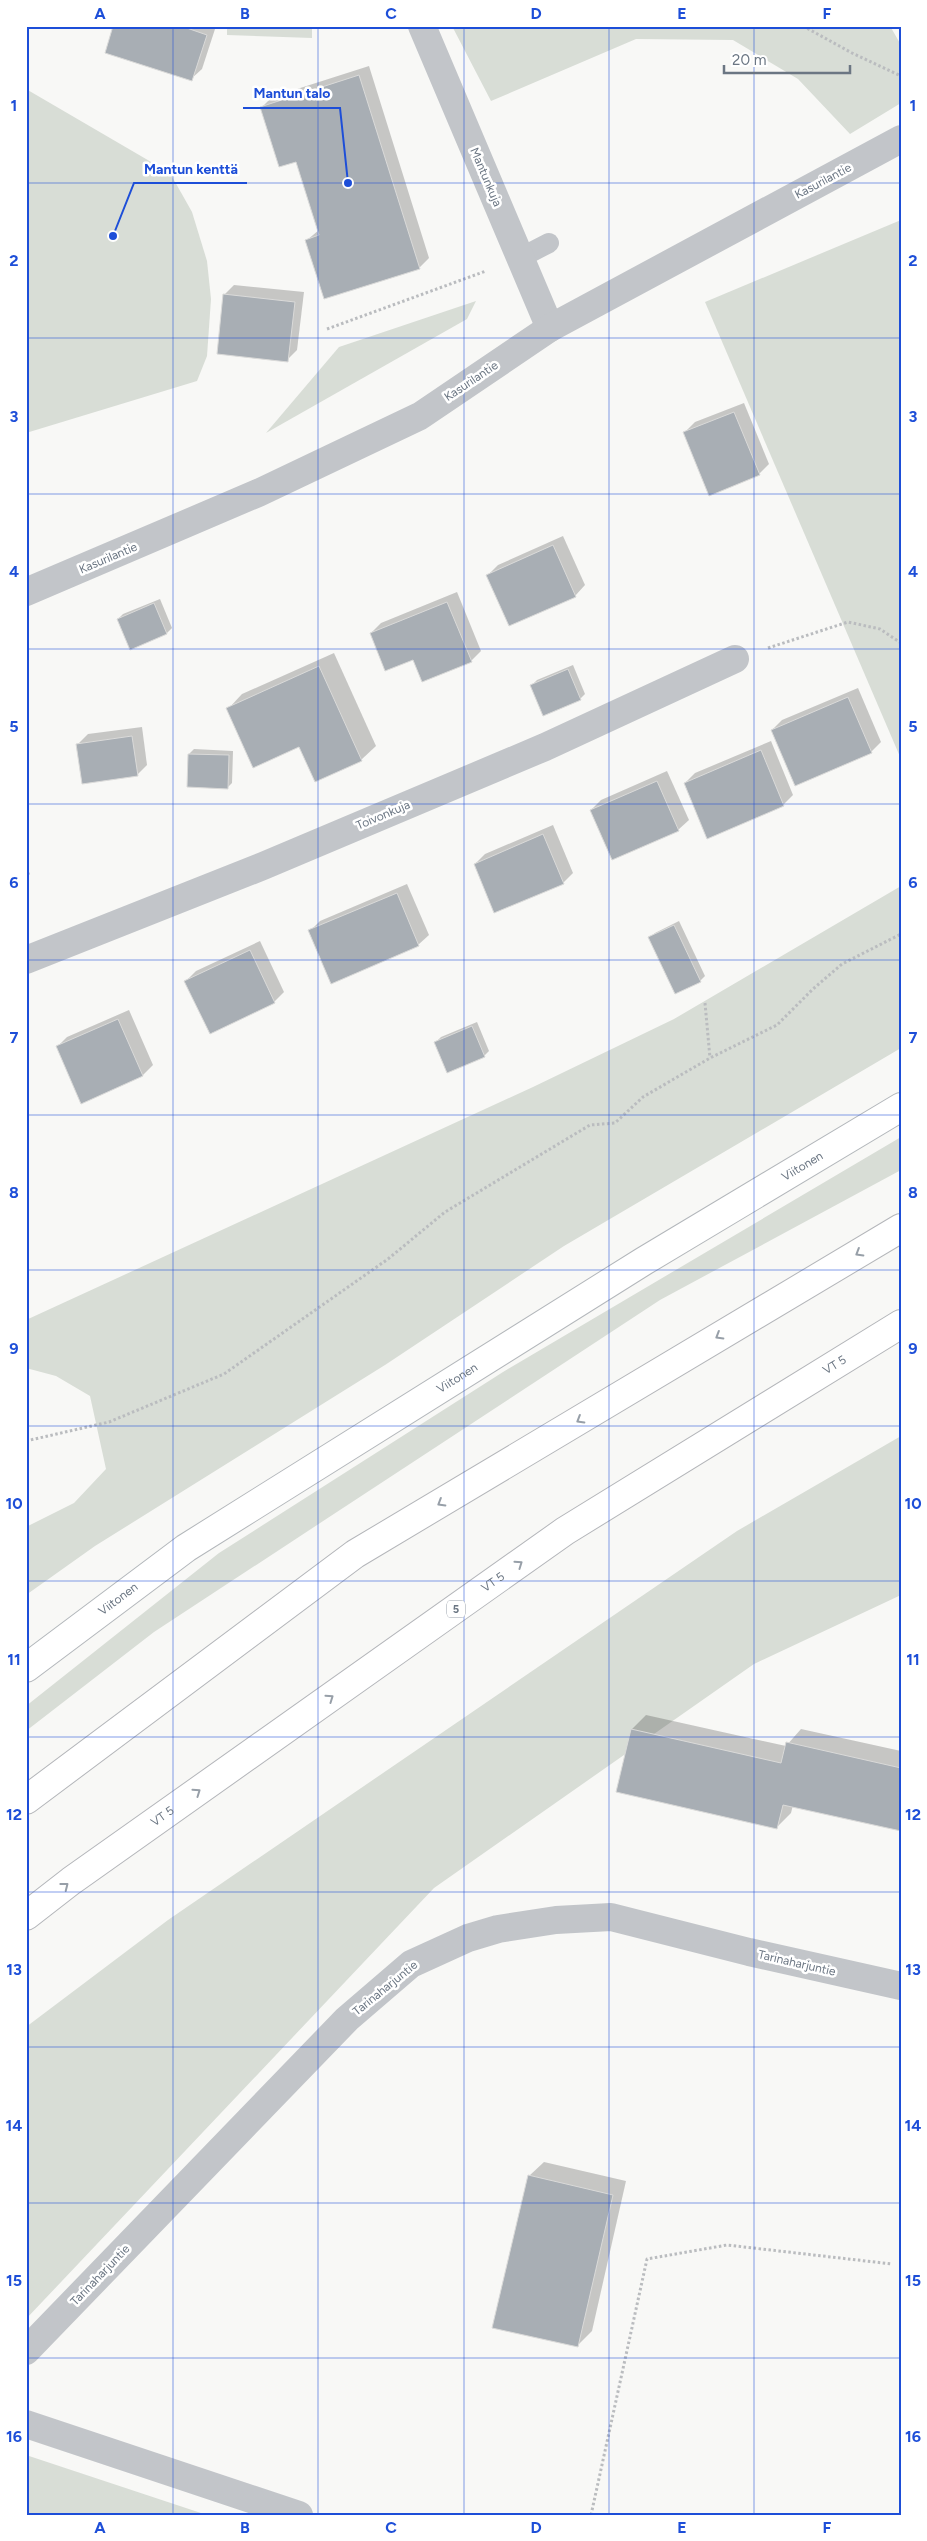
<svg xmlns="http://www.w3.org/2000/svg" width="927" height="2541" viewBox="0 0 927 2541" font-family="Figtree,sans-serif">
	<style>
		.green { fill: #d8ddd6 }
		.shadow { fill: #0003 }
		.building { fill: #a8aeb4; stroke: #dadad9 }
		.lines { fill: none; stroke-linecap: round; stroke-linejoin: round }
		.secondary-casing { stroke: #b3b7bb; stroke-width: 30 }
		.motorway-casing { stroke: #b4b6ba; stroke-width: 30 }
		.path { stroke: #babcbf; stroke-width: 3; stroke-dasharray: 2.5 2.5; stroke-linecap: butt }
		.service { stroke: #c2c5c9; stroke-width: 20 }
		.minor { stroke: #c2c5c9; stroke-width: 28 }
		.tertiary { stroke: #c2c5c9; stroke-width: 28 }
		.secondary { stroke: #fff; stroke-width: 28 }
		.motorway { stroke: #fff; stroke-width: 28 }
		.oneway { stroke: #979fa8 }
		.grid { fill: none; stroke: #1d4ed8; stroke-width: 1; stroke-opacity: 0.55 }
		.labels { text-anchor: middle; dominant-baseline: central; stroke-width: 5; stroke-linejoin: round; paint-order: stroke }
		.shield { fill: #fff; stroke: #979fa8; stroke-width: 1 }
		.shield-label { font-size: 11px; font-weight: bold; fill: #6b7683 }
		.street-label { font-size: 12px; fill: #6b7683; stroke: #fff }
		.leader { fill: none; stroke: #1d4ed8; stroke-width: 2 }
		.callout-dot { fill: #1d4ed8; stroke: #fff; stroke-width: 2 }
		.callout-label { font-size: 14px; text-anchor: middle; font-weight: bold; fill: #1d4ed8; stroke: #fff; stroke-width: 5; stroke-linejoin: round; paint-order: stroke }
		.neatline { fill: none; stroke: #1d4ed8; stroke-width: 2 }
		.grid-label { font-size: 16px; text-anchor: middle; font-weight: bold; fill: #1d4ed8 }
	</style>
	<rect width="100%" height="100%" fill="#f8f8f6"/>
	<g class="green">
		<polygon points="227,26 312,26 312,38 227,35"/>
		<polygon points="452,26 890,26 901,45 901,103 850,134 798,79 733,40 636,39 491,101"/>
		<polygon points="26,89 170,173 192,212 207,261 211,299 207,356 197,381 26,433"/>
		<polygon points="901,220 901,759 705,302"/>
		<polygon points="476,301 467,319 266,433 339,347"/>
		<polygon points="901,886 901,1048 564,1246 385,1365 95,1546 26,1595 26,1527 74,1503 106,1469 90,1396 56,1376 26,1368 26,1320 533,1087 674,1019"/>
		<polygon points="901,1137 901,1170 660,1300 154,1632 26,1731 26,1706 219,1553 503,1372"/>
		<polygon points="901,1436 901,1595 754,1664 434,1888 26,2319 26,2027 168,1920 737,1531"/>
		<polygon points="26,2455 207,2515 26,2515"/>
	</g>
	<g class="shadow">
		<polygon points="115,26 216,26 202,69 191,79"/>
		<polygon points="369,66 429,258 419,268 307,240 319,230 297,161 262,107 272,97"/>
		<polygon points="234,285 304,292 297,350 287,360 224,295"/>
		<polygon points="744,403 769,464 759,474 685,432 695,422"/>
		<polygon points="563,536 585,585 575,596 488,575 498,565"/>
		<polygon points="457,592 481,651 471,661 413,659 371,633 381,623"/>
		<polygon points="160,599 172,628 167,633 130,648 118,619 123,614"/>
		<polygon points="334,653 376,746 361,760 300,746 228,709 242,694"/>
		<polygon points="573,665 585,694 580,699 532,685 537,680"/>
		<polygon points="858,688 881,742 871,752 772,730 782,720"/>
		<polygon points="142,727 147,765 137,775 78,744 88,734"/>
		<polygon points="771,741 793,795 783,805 685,783 695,773"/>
		<polygon points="194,749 233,751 232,783 227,788 189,754"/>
		<polygon points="667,771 689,820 678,830 613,859 591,810 601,800"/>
		<polygon points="553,825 573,873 563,883 475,864 485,854"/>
		<polygon points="26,865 30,874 26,878"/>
		<polygon points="407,884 429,935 418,945 310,931 320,921"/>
		<polygon points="679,921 705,976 700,981 650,938 655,933"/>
		<polygon points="260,941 284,992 274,1002 186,981 196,971"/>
		<polygon points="129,1010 153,1065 143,1075 81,1102 57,1047 67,1037"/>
		<polygon points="477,1022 489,1051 484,1056 436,1042 441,1037"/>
		<polygon points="646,1715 786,1746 801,1729 901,1751 901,1830 793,1805 791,1813 777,1827 632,1729"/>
		<polygon points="544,2162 626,2181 592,2331 577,2346 529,2176"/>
	</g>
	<g class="building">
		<polygon points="113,26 181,26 207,35 192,81 105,53"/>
		<polygon points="359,75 420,269 324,299 305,240 319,235 296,162 279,167 260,107"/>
		<polygon points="223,294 295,302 288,362 217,354"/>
		<polygon points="734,412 760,475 709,496 683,432"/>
		<polygon points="553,545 576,597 509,626 486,575"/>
		<polygon points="447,602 472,662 422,682 413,660 385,671 370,633"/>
		<polygon points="154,603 167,634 130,650 117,619"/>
		<polygon points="319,666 362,761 315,782 299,747 253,768 226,708"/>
		<polygon points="568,669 581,700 543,716 530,685"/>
		<polygon points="848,697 872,753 795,786 771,730"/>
		<polygon points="132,736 138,776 82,784 76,744"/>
		<polygon points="761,750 784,806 707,839 684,783"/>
		<polygon points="188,754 229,755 228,789 187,787"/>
		<polygon points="657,781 679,831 612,860 590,810"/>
		<polygon points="543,834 564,884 494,913 474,864"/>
		<polygon points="397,893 419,946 331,984 308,930"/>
		<polygon points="674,925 701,982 675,994 648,937"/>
		<polygon points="250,950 275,1003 210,1034 184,981"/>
		<polygon points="118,1019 143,1076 81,1104 56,1046"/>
		<polygon points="472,1026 485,1057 447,1073 434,1042"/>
		<polygon points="631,1729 781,1763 786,1742 901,1768 901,1831 783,1805 777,1829 616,1792"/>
		<polygon points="528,2175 613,2195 578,2347 492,2328"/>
	</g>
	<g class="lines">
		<defs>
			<g id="secondary">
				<path id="s1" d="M26 1668 186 1548 644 1261 901 1107"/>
			</g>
			<g id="motorway">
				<polyline points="26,1800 355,1554 901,1228"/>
				<path id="s2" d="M26 1916 71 1881 565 1531 901 1324"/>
			</g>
		</defs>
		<use href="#secondary" class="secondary-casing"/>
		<use href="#motorway" class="motorway-casing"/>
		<g class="path">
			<polyline points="803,26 852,53 901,76"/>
			<polyline points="327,329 486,271"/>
			<polyline points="768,648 848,622 880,629 901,643"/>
			<polyline points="705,1003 710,1058"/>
			<polyline points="26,1441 109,1422 224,1374 388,1259 445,1212 590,1125 615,1123 643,1097 710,1058 777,1025 813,989 842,964 901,934"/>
			<polyline points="591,2515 647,2259 727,2245 892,2264"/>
		</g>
		<polyline class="service" points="520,258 549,243"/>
		<g class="minor">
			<polyline points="422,26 550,328"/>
			<polyline points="26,960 263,866 545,747 735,659"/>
			<polyline points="26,2351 347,2019 411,1964 468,1938 498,1929 556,1920 611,1917 749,1952 901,1986"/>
			<polyline points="26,2424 299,2515"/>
		</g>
		<polyline class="tertiary" points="26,592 258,493 420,416 550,328 901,139"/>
		<use href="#secondary" class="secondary"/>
		<use href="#motorway" class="motorway"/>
	</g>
	<defs><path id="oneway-chevron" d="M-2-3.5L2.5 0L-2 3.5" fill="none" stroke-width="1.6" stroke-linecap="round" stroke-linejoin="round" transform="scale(1.25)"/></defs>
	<g class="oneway">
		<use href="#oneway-chevron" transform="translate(859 1253) rotate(149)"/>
		<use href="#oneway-chevron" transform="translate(719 1336) rotate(149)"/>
		<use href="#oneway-chevron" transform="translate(580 1420) rotate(149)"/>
		<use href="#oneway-chevron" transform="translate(441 1503) rotate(149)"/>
		<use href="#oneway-chevron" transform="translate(519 1564) rotate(-35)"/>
		<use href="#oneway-chevron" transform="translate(330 1698) rotate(-35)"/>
		<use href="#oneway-chevron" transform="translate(197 1792) rotate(-35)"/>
		<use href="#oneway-chevron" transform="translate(65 1886) rotate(-38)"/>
	</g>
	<path class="grid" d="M173 26V2515M318 26V2515M464 26V2515M609 26V2515M754 26V2515M26 183H901M26 338H901M26 494H901M26 649H901M26 804H901M26 960H901M26 1115H901M26 1270H901M26 1426H901M26 1581H901M26 1737H901M26 1892H901M26 2047H901M26 2203H901M26 2358H901"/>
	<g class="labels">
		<rect class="shield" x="447" y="1600.5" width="18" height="17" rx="4"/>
		<g class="shield-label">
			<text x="456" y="1609">5</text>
		</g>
		<g class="street-label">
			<text transform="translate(486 177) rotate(67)">Mantunkuja</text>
			<text transform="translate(823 181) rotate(-28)">Kasurilantie</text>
			<text transform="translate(471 381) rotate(-34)">Kasurilantie</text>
			<text transform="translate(108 558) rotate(-23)">Kasurilantie</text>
			<text transform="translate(383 815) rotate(-23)">Toivonkuja</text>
			<text stroke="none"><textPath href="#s1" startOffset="925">Viitonen</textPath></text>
			<text stroke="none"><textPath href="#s2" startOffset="979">VT 5</textPath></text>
			<text stroke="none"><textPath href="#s1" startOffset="520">Viitonen</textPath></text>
			<text stroke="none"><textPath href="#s2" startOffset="574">VT 5</textPath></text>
			<text stroke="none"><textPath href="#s1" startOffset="115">Viitonen</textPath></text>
			<text stroke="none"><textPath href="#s2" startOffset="169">VT 5</textPath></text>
			<text transform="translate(797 1963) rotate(13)">Tarinaharjuntie</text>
			<text transform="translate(385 1988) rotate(-39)">Tarinaharjuntie</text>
			<text transform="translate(100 2275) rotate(-46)">Tarinaharjuntie</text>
		</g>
	</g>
	<path class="leader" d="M348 183L340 108H243M113 236L134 183H247"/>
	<g class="callout-dot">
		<circle cx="348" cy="183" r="5"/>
		<circle cx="113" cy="236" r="5"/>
	</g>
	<g class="callout-label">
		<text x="292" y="98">Mantun talo</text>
		<text x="191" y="174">Mantun kenttä</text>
	</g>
	<rect width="927" height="2541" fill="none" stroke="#ffffff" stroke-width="55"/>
	<path d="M724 65v8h126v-8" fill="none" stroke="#6b7683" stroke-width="2.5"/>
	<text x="732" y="65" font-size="15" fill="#6b7683" stroke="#ffffff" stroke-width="4" paint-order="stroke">20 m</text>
	<rect x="28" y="28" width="872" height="2486" class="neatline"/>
	<g class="grid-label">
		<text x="100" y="19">A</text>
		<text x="245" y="19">B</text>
		<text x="391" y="19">C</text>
		<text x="536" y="19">D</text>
		<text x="682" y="19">E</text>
		<text x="827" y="19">F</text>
		<text x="14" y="111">1</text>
		<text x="913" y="111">1</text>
		<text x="14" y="266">2</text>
		<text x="913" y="266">2</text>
		<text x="14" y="422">3</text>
		<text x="913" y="422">3</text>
		<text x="14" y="577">4</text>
		<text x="913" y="577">4</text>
		<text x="14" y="732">5</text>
		<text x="913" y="732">5</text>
		<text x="14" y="888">6</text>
		<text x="913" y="888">6</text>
		<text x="14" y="1043">7</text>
		<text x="913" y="1043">7</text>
		<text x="14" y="1198">8</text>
		<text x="913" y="1198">8</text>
		<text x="14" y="1354">9</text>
		<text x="913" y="1354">9</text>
		<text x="14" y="1509">10</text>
		<text x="913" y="1509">10</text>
		<text x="14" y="1665">11</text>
		<text x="913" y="1665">11</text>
		<text x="14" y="1820">12</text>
		<text x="913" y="1820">12</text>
		<text x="14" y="1975">13</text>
		<text x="913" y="1975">13</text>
		<text x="14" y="2131">14</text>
		<text x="913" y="2131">14</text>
		<text x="14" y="2286">15</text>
		<text x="913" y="2286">15</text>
		<text x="14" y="2442">16</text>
		<text x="913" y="2442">16</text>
		<text x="100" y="2533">A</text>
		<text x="245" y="2533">B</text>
		<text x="391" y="2533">C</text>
		<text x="536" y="2533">D</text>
		<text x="682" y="2533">E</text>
		<text x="827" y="2533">F</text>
	</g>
</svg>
